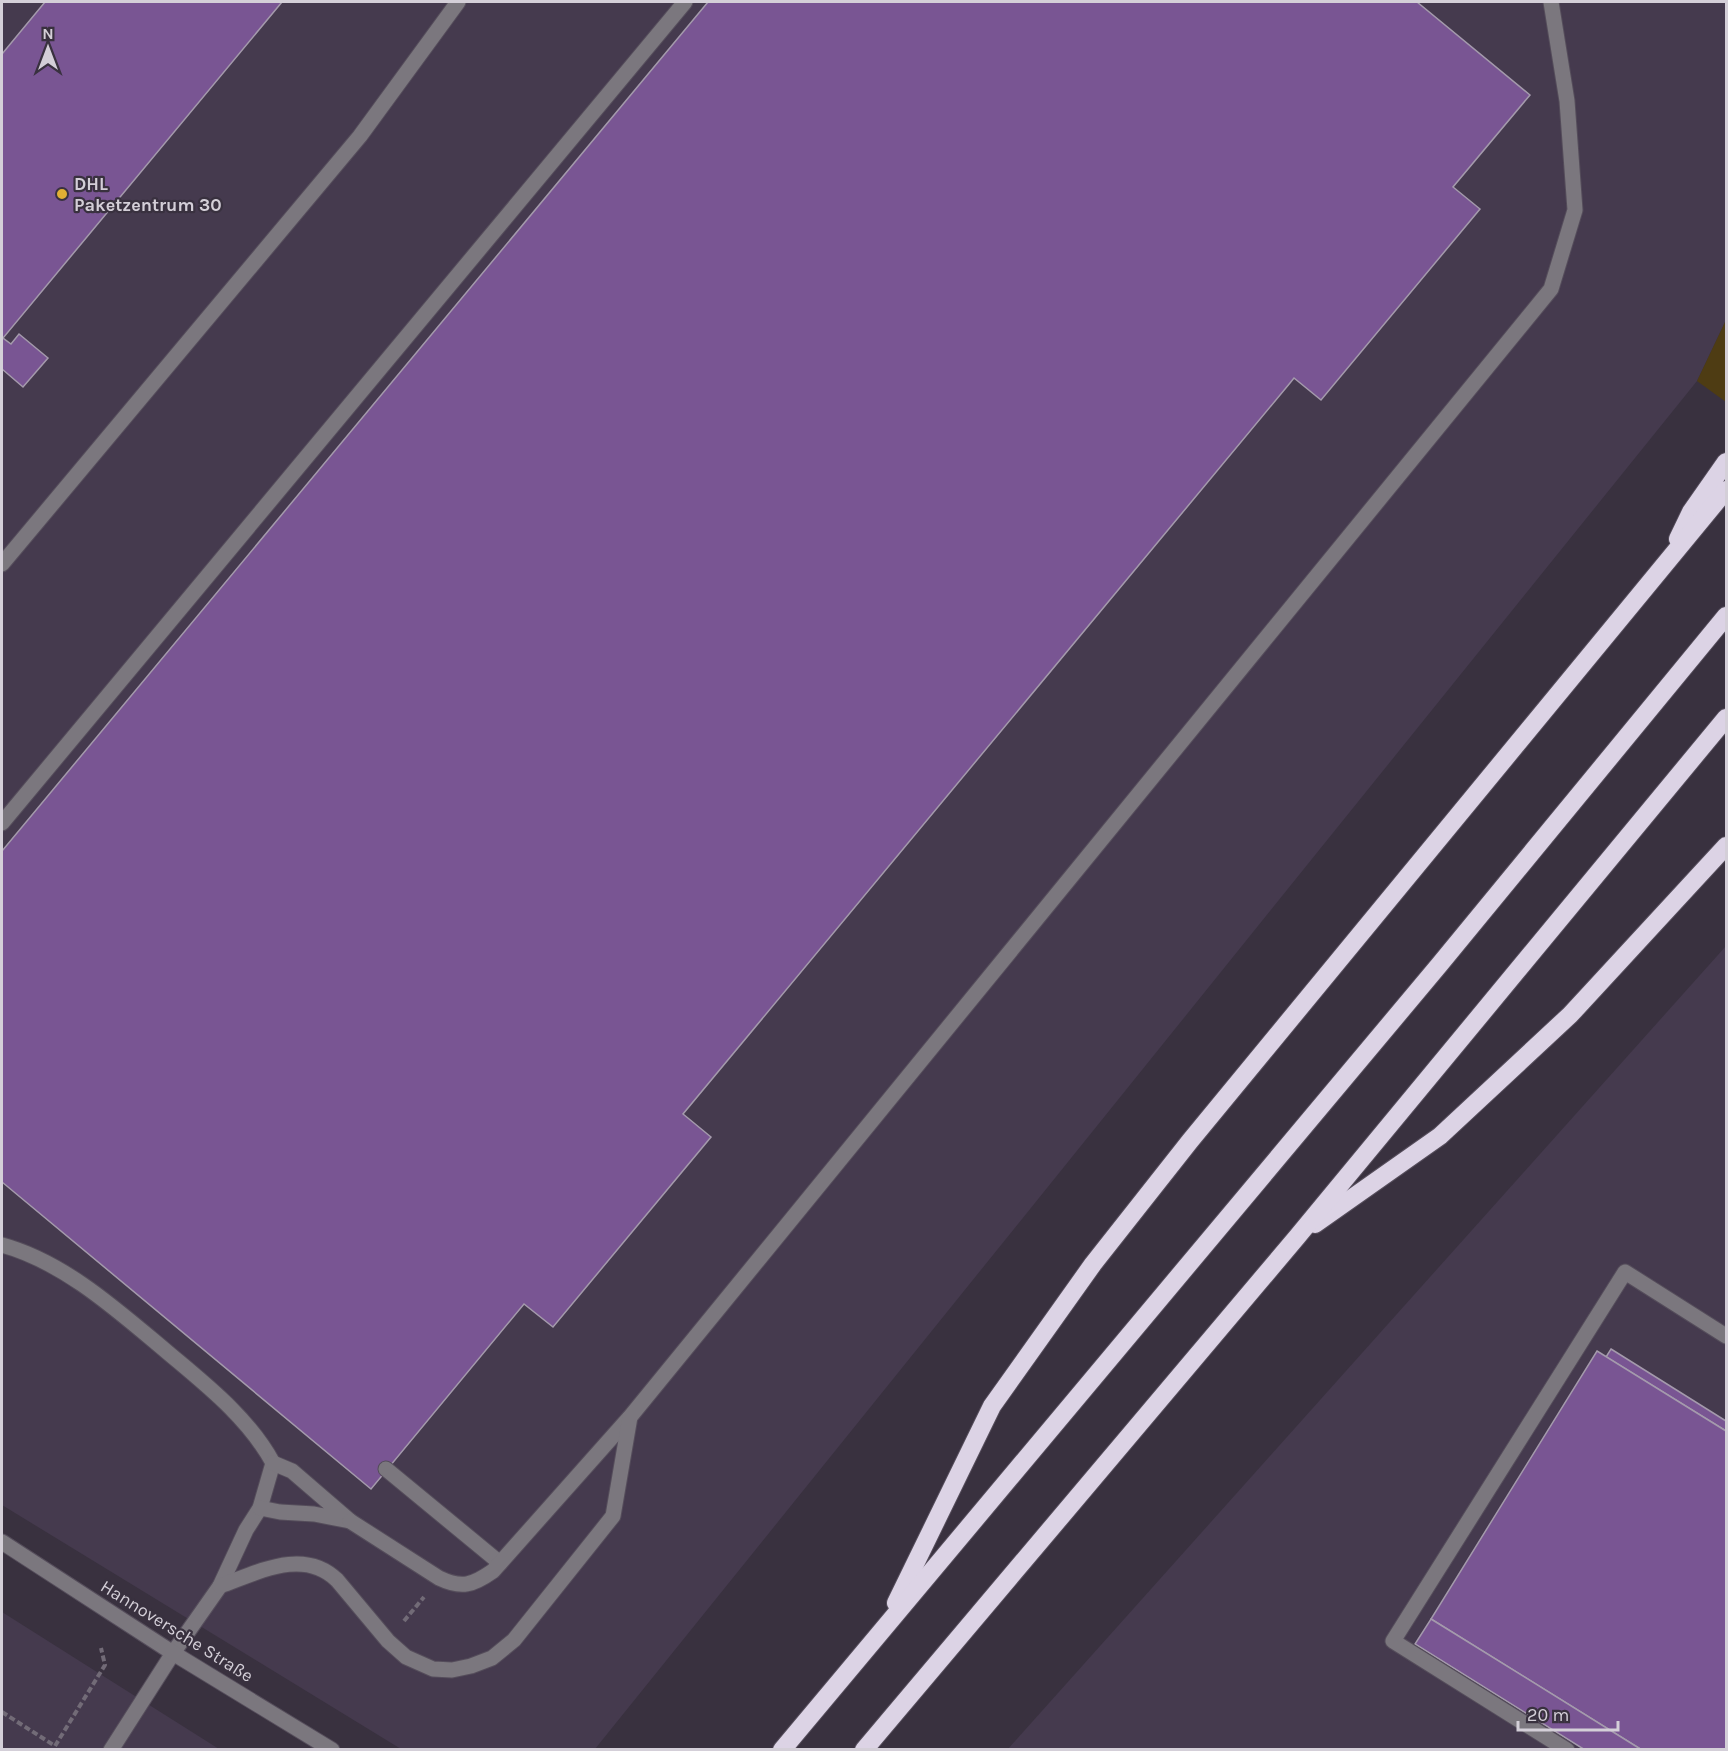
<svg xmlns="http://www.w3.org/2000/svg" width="1728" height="1751" viewBox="0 0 1728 1751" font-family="Karla,sans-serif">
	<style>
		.built { fill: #453a4e }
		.green { fill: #4e3c13 }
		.building { fill: #795593; stroke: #a49aac; stroke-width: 1.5 }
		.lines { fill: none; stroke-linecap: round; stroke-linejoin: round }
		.minor-casing { stroke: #554d5b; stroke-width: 17 }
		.highway-casing { stroke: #554d5b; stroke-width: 20 }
		.path { stroke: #726b77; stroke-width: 4; stroke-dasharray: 6 3; stroke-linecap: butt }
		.minor { stroke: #7b777e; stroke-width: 15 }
		.highway { stroke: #dcd3e5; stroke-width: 18 }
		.poi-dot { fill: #e1af34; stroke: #39313f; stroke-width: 2 }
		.labels { text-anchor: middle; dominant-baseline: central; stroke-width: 4.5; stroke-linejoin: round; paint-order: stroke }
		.poi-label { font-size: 18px; font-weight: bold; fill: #d4cfd8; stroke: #39313f; text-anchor: start }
		.street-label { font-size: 18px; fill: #d4cfd8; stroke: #39313f }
	</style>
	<rect width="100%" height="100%" fill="#39313f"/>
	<g class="built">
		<polygon points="2,2 1726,2 1726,320 1697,381 595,1749 401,1749 2,1505"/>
		<polygon points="1726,946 1726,1749 1008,1749"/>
		<polygon points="2,1612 89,1667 219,1749 2,1749"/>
	</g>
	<polygon class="green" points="1726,320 1726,402 1697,381"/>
	<g class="building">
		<polygon points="45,2 282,2 3,338 11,344 19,334 48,358 23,387 2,369 2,54"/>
		<polygon points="708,2 1417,2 1530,95 1453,187 1480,209 1321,400 1294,378 1290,383 683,1114 711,1137 553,1327 524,1304 371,1489 2,1182 2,851"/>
		<polygon points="1611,1349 1726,1421 1726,1431 1606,1357"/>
		<polygon points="1597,1351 1726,1431 1726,1750 1642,1750 1431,1619"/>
		<polygon points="1431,1619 1642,1750 1585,1750 1415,1644"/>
	</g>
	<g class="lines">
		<defs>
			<g id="minor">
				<polyline points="2,564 360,136 458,2"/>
				<polyline points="2,823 685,2"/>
				<path d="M2 1245C64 1262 117 1310 166 1351 205 1384 248 1417 273 1463L260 1508 246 1530 220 1586 173 1653 111 1750"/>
				<polyline points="386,1469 500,1563"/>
				<polyline points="260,1508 280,1512 314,1514 350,1521 292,1471 273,1463"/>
				<path d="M350 1521 439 1578C462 1589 473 1585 493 1571L629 1418"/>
				<polyline points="2,1542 173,1653 332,1750"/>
				<path d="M220 1586C257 1573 303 1547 337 1580L388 1641 406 1657 433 1669 452 1670 471 1666 492 1658 514 1640 613 1516 630 1417 1551 289 1575 210 1567 101 1551 2"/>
				<polyline points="1567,1750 1393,1641 1625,1272 1726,1336"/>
			</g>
			<g id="highway">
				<polyline points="1678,539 1691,512 1726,462"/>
				<polyline points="1315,1224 1440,1136 1570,1015 1726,846"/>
				<polyline points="896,1603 992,1406 1093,1264 1190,1141 1726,490"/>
				<polyline points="782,1750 1440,964 1726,616"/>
				<polyline points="864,1750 1297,1237 1726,718"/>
			</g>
		</defs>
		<use href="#minor" class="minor-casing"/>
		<use href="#highway" class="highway-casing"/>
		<g class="path">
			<polyline points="404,1621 424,1597"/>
			<polyline points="2,1712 55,1746 105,1665 101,1648"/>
		</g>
		<use href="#minor" class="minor"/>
		<use href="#highway" class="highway"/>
	</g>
	<circle class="poi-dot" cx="62" cy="194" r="6"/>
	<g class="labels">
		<g class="poi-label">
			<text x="74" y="184">DHL<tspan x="74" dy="21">Paketzentrum 30</tspan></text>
		</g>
		<g class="street-label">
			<text transform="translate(177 1631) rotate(32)">Hannoversche Straße</text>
		</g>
	</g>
	<rect width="1728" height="1751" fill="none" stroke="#d4cfd8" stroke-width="6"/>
	<g transform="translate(48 48)" stroke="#39313f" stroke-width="4.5" paint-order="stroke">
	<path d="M0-4.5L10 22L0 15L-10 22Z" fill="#d4cfd8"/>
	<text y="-9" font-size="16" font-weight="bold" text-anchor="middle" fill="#d4cfd8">N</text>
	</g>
	<path d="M1518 1721v9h100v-9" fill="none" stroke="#d4cfd8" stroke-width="3"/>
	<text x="1527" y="1721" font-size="18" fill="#d4cfd8" stroke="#39313f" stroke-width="4.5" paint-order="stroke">20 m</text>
</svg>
